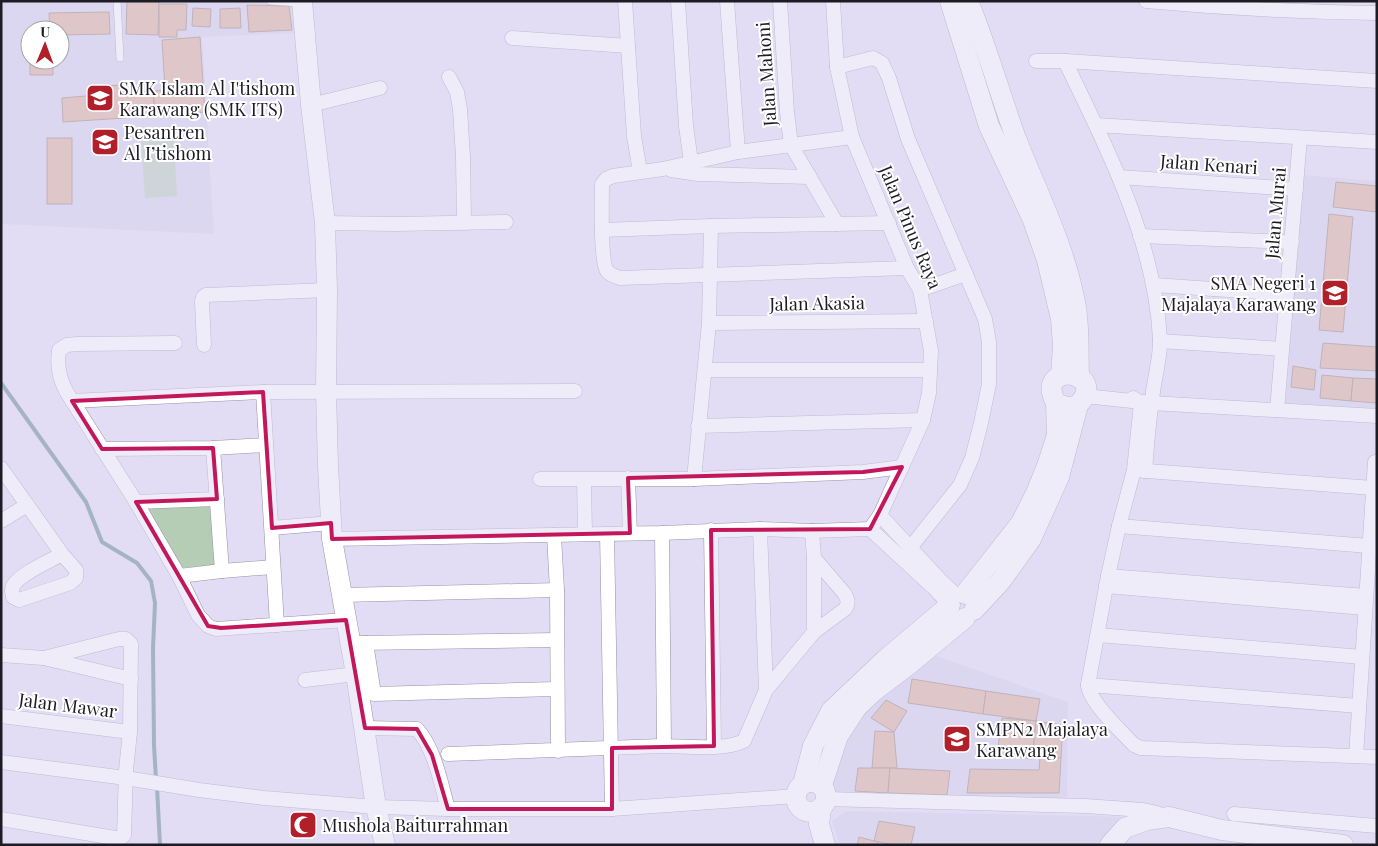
<svg xmlns="http://www.w3.org/2000/svg" width="1378" height="846" viewBox="0 0 1378 846" font-family="'Playfair Display',serif">
	<style>
		.built { fill: #d6d0ee; fill-rule: evenodd }
		.green { fill: #b5ccb5 }
		.lines { fill: none; stroke-linecap: round; stroke-linejoin: round }
		.stream { stroke: #59838e; stroke-width: 4 }
		.building { fill: #dcac94; stroke: #957f74 }
		.lane-casing { stroke: #9591a7; stroke-width: 8 }
		.street-casing { stroke: #9591a7; stroke-width: 15 }
		.secondary-casing { stroke: #9591a7; stroke-width: 21 }
		.lane { stroke: #fff; stroke-width: 7 }
		.street { stroke: #fff; stroke-width: 14 }
		.secondary { stroke: #fff; stroke-width: 20 }
		.marked { fill: none; stroke: #c2185b; stroke-width: 4; stroke-linejoin: round }
		.labels { text-anchor: middle; dominant-baseline: central; stroke-width: 4; stroke-linejoin: round; paint-order: stroke }
		.street-label { font-size: 18px; fill: #1d1b23; stroke: #fff }
		.poi-label { font-size: 18px; fill: #1d1b23; stroke: #fff; text-anchor: start }
	</style>
	<rect width="100%" height="100%" fill="#e2ddf4"/>
	<g class="built">
		<path d="M1 1H292L294 33 202 37 214 234 1 224ZM30 30H60V60H30Z"/>
		<polygon points="1303,175 1377,181 1377,411 1285,405"/>
		<polygon points="936,656 1068,702 1067,800 836,795 830,778 835,758 866,708"/>
		<polygon points="846,811 1136,817 1100,845 840,845 832,821"/>
	</g>
	<g class="green">
		<polygon points="174,139 177,196 145,198 141,141"/>
		<polygon points="210,503 216,565 178,568 142,506"/>
	</g>
	<g class="lines">
		<g class="stream">
			<polyline points="1,383 86,502 102,542 137,563 151,581 155,603 153,648 154,745 156,780"/>
			<polyline points="157,787 160,845"/>
		</g>
	</g>
	<g class="building">
		<polygon points="127,1 159,1 158,35 126,34"/>
		<polygon points="159,4 187,4 186,30 177,30 177,37 159,37"/>
		<polygon points="247,5 289,6 292,30 249,32"/>
		<polygon points="193,8 211,9 210,27 192,26"/>
		<polygon points="240,8 241,28 220,28 220,9"/>
		<polygon points="109,12 110,34 60,35 60,30 50,30 49,13"/>
		<polygon points="200,37 205,112 155,116 153,91 165,90 162,40"/>
		<polygon points="30,41 30,60 53,60 53,75 30,75"/>
		<polygon points="124,85 124,92 153,91 155,116 63,122 62,98 97,95 96,86"/>
		<rect x="47" y="138" width="25" height="66"/>
		<polygon points="1336,182 1377,186 1377,212 1333,207"/>
		<polygon points="1329,214 1353,217 1343,332 1319,330"/>
		<polygon points="1323,343 1377,347 1377,371 1320,368"/>
		<polygon points="1293,366 1316,370 1314,390 1291,387"/>
		<polygon points="1322,375 1353,378 1351,401 1320,398"/>
		<polygon points="1353,378 1377,379 1377,403 1351,401"/>
		<polygon points="912,679 986,691 983,714 908,703"/>
		<polygon points="986,691 1040,699 1036,721 983,714"/>
		<polygon points="886,700 907,711 894,732 871,718"/>
		<polygon points="1002,718 1036,721 1032,759 997,755"/>
		<polygon points="1036,721 1063,725 1061,758 1033,754"/>
		<polygon points="875,731 894,732 897,768 872,768"/>
		<polygon points="1040,757 1061,758 1059,793 967,793 970,769 1039,770"/>
		<polygon points="858,768 890,768 888,793 855,791"/>
		<polygon points="890,768 950,771 947,795 888,793"/>
		<polygon points="879,821 915,827 911,845 894,845 874,841"/>
		<polygon points="859,837 878,842 878,845 857,845"/>
	</g>
	<g class="lines">
		<defs>
			<g id="lane">
				<polyline points="117,1 120,58"/>
				<polyline points="270,1 301,3"/>
			</g>
			<g id="street">
				<polyline points="625,1 634,136 640,172"/>
				<polyline points="678,1 686,126 691,162"/>
				<polyline points="727,1 738,152"/>
				<polyline points="780,1 787,112 791,145 837,224"/>
				<path d="M1146 1C1223 8 1300 12 1377 13"/>
				<polyline points="512,38 628,46"/>
				<polyline points="1036,61 1065,61 1377,81"/>
				<path d="M1065 61C1107 149 1155 240 1160 339 1161 354 1155 376 1153 392 1149 418 1147 445 1145 471"/>
				<polyline points="837,67 873,58 882,63 889,78 908,139 985,319 989,342 989,384 981,423 972,458 960,485 910,548"/>
				<polyline points="449,77 457,92 460,109 463,157 464,223"/>
				<polyline points="311,105 380,88"/>
				<polyline points="1096,125 1377,142"/>
				<path d="M852 137 738 152 663 169 613 176 606 179 602 184C602 200 600 260 607 271 610 275 615 276 620 278L907 268"/>
				<polyline points="671,170 698,174 810,177"/>
				<polyline points="1119,177 1296,189"/>
				<polyline points="325,223 395,224 506,222"/>
				<polyline points="602,230 711,226 889,223"/>
				<polyline points="1140,236 1292,242"/>
				<polyline points="1154,285 1287,294"/>
				<polyline points="920,290 966,274"/>
				<polyline points="709,323 926,321"/>
				<polyline points="1160,341 1282,349"/>
				<path d="M175 343 77 344 67 345 59 350C57 366 59 377 66 391L136 502 179 576 198 615 208 626 216 629 346 620"/>
				<polyline points="204,345 202,301 203,297 206,295 327,290"/>
				<polyline points="705,370 930,370"/>
				<polyline points="263,392 277,625"/>
				<polyline points="1085,396 1151,403 1377,416"/>
				<polyline points="1133,398 1141,403 1134,470"/>
				<polyline points="72,401 263,392 575,391"/>
				<polyline points="1277,410 1300,138"/>
				<polyline points="698,426 923,420"/>
				<polyline points="213,448 222,571"/>
				<polyline points="102,449 213,448 266,445"/>
				<path d="M1 468 62 554 76 570V578L70 583 19 600 13 597C12 593 11 590 13 586 19 574 50 561 62 554"/>
				<polyline points="628,478 630,533"/>
				<polyline points="540,479 694,479 863,472 902,467"/>
				<polyline points="694,479 709,323 711,226"/>
				<polyline points="584,480 585,534"/>
				<path d="M1373 488 1134 470 1119 526 1108 576 1088 685C1089 702 1122 732 1134 745L1141 748 1377 757"/>
				<polyline points="136,502 217,499"/>
				<polyline points="880,515 942,582 956,595"/>
				<polyline points="1,521 27,505"/>
				<polyline points="1119,526 1369,546"/>
				<polyline points="272,528 331,523"/>
				<polyline points="760,529 766,690"/>
				<polyline points="870,529 934,588 950,605"/>
				<polyline points="711,530 714,746"/>
				<polyline points="812,531 814,558 814,632"/>
				<polyline points="662,533 664,746"/>
				<polyline points="607,534 612,809"/>
				<polyline points="554,535 557,590 558,751"/>
				<polyline points="332,539 662,533 760,529 812,531 870,529 880,515 923,420 929,393 931,351 920,290 907,268 852,137 837,67 833,1"/>
				<polyline points="179,576 222,571 273,567"/>
				<polyline points="1108,576 1366,596"/>
				<polyline points="1106,586 1365,608"/>
				<polyline points="342,595 557,590"/>
				<polyline points="1098,635 1362,657"/>
				<polyline points="359,643 556,640"/>
				<polyline points="366,643 374,694 556,689"/>
				<polyline points="1,655 44,658 131,679"/>
				<polyline points="305,680 356,674"/>
				<polyline points="1088,685 1359,706"/>
				<polyline points="1,716 130,732"/>
				<path d="M365 728 417 729C435 749 441 784 448 809"/>
				<path d="M448 754C519 752 590 749 661 746 685 746 723 751 744 741L766 690 814 632 845 609C849 603 848 599 844 593L814 558"/>
				<polyline points="1356,756 1375,462"/>
				<polyline points="1,762 126,778 199,790 264,798 376,807 448,809 612,809 796,796"/>
				<polyline points="826,799 1085,806 1143,810 1157,813 1162,817"/>
				<polyline points="1234,814 1377,826"/>
				<polyline points="1,819 115,838 121,838 124,835 126,770 130,732 131,644 126,639 119,639 44,658"/>
			</g>
			<g id="secondary">
				<polyline points="302,1 311,105 325,223 327,290 326,392 328,466 332,539 356,674 376,807 385,845"/>
				<polyline points="950,1 989,126 1033,220 1047,260 1061,319 1063,345 1061,376"/>
				<path d="M968 1C987 47 1000 95 1017 141 1038 194 1064 245 1075 302 1080 326 1078 353 1079 378"/>
				<polyline points="965,594 1021,523 1036,493 1047,466 1057,435 1056,403"/>
				<path d="M974 610 1000 582 1031 539 1059 477 1078 405C1111 370 1033 360 1056 403 1064 407 1069 408 1078 405"/>
				<circle cx="811" cy="797" r="15"/>
				<polyline points="803,784 813,746 831,711 886,659 950,605"/>
				<polyline points="822,785 838,736 857,707 874,691 907,666 965,618"/>
				<polyline points="821,808 819,824 825,845"/>
				<polyline points="1110,845 1125,828 1147,820 1169,817 1222,830 1343,845"/>
			</g>
		</defs>
		<use href="#lane" class="lane-casing"/>
		<use href="#street" class="street-casing"/>
		<use href="#secondary" class="secondary-casing"/>
		<use href="#lane" class="lane"/>
		<use href="#street" class="street"/>
		<use href="#secondary" class="secondary"/>
	</g>
	<path d="M0 0H1378V846H0ZM263 392 272 528 331 523 332 539 630 533 628 478 863 472 902 467 870 529 711 530 714 746 612 748V809H448L432 755 417 729 365 728 346 620 221 628 208 626 136 502 217 499 213 448 102 449 72 401Z" fill="#e2ddf4" fill-opacity=".55" fill-rule="evenodd"/>
	<path class="marked" d="M263 392 272 528 331 523 332 539 630 533 628 478 863 472 902 467 870 529 711 530 714 746 612 748V809H448L432 755 417 729 365 728 346 620 221 628 208 626 136 502 217 499 213 448 102 449 72 401Z"/>
	<defs>
		<symbol id="school-square" viewBox="-11 -11 22 22"><rect x="-9" y="-9" width="18" height="18" rx="4" fill="#b11f2a" stroke="#fff"/><path d="M0-5L7-2L0 1L-7-2ZM-4 1L0 2.5L4 1V4Q0 6-4 4Z" fill="#fff"/></symbol>
		<symbol id="mosque-square" viewBox="-11 -11 22 22"><rect x="-9" y="-9" width="18" height="18" rx="4" fill="#b11f2a" stroke="#fff"/><path d="M3.5-4.9A6 6 0 1 0 3.5 4.9A5 5 0 1 1 3.5-4.9Z" fill="#fff"/></symbol>
	</defs>
	<g fill-rule="evenodd">
		<use href="#school-square" x="84" y="82" width="32" height="32"/>
		<use href="#school-square" x="89" y="126" width="32" height="32"/>
		<use href="#school-square" x="1319" y="277" width="32" height="32"/>
		<use href="#school-square" x="941" y="723" width="32" height="32"/>
		<use href="#mosque-square" x="287" y="809" width="32" height="32"/>
	</g>
	<g class="labels">
		<g class="street-label">
			<text transform="translate(766 74) rotate(-94)">Jalan Mahoni</text>
			<text transform="translate(1209 164) rotate(4)">Jalan Kenari</text>
			<text transform="translate(1275 213) rotate(-85)">Jalan Murai</text>
			<text transform="translate(911 227) rotate(67)">Jalan Pinus Raya</text>
			<text transform="translate(817 303) rotate(-1)">Jalan Akasia</text>
			<text transform="translate(68 705) rotate(7)">Jalan Mawar</text>
		</g>
		<g class="poi-label">
			<text x="119" y="88">SMK Islam Al I'tishom<tspan x="119" dy="21">Karawang (SMK ITS)</tspan></text>
			<text x="124" y="132">Pesantren<tspan x="124" dy="21">Al I’tishom</tspan></text>
			<text x="1316" y="283" text-anchor="end">SMA Negeri 1<tspan x="1316" dy="21">Majalaya Karawang</tspan></text>
			<text x="976" y="729">SMPN2 Majalaya<tspan x="976" dy="21">Karawang</tspan></text>
			<text x="322" y="825">Mushola Baiturrahman</text>
		</g>
	</g>
	<rect width="1378" height="846" fill="none" stroke="#1d1b23" stroke-width="5"/>
	<g transform="translate(45 45) rotate(1)"><circle r="24" fill="#ffffff" stroke="#a5a4a7"/>
	<path d="M0-4L9 19L0 12L-9 19Z" fill="#b11f2a"/>
	<text y="-8" font-size="14" font-weight="bold" text-anchor="middle" fill="#1d1b23">U</text>
	</g>
</svg>
